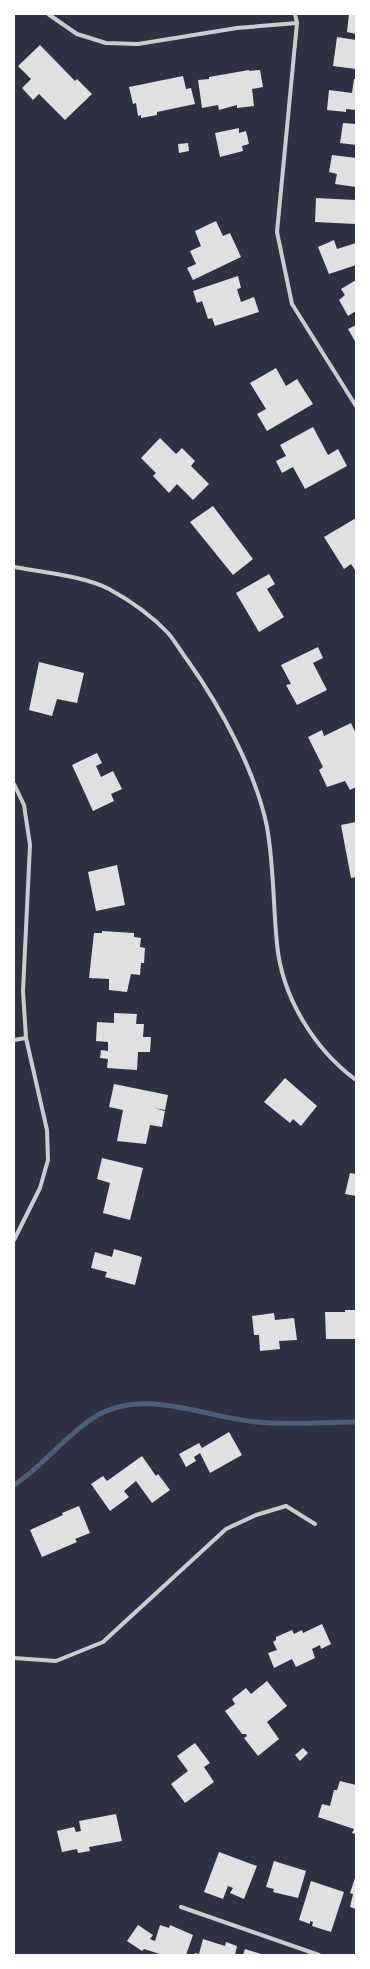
<svg xmlns="http://www.w3.org/2000/svg" width="370" height="1969" viewBox="0 0 370 1969" font-family="'Asap Condensed',sans-serif">
	<style>
		.lines { fill: none; stroke-linecap: round; stroke-linejoin: round }
		.stream { stroke: #4f5d75; stroke-width: 5 }
		.building { fill: #e0e0e3 }
		.minor { stroke: #caccd0; stroke-width: 4 }
	</style>
	<rect width="100%" height="100%" fill="#2d3142"/>
	<g class="lines">
		<path class="stream" d="M14 1485C42 1467 65 1436 93 1418 142 1386 203 1417 256 1422 289 1425 323 1422 356 1422"/>
	</g>
	<g class="building">
		<polygon points="349,14 356,14 356,34 347,32"/>
		<polygon points="337,37 356,40 356,69 333,66"/>
		<polygon points="40,45 75,81 77,79 92,94 65,120 39,94 33,100 22,88 31,79 18,66"/>
		<polygon points="249,70 249,71 260,70 263,87 252,89 254,106 237,108 237,105 219,110 218,105 202,108 198,80 209,79 209,77"/>
		<polygon points="183,76 186,89 191,88 195,104 157,112 157,115 141,118 141,115 138,116 136,103 133,104 129,87"/>
		<polygon points="354,79 356,79 356,110 346,109 346,112 327,110 329,90 352,93"/>
		<polygon points="343,123 356,124 356,145 340,143"/>
		<polygon points="239,128 239,133 246,131 249,144 242,146 243,151 220,157 215,133"/>
		<polygon points="188,143 189,151 179,153 178,144"/>
		<polygon points="332,155 356,158 356,187 335,184 337,174 329,172"/>
		<polygon points="316,198 356,200 356,224 315,222"/>
		<polygon points="216,221 223,236 230,233 241,257 193,280 187,268 196,264 190,251 201,246 195,231"/>
		<polygon points="334,240 337,249 356,243 356,265 329,274 318,247"/>
		<polygon points="238,276 241,288 237,289 241,302 254,297 259,312 215,326 212,318 208,319 202,301 197,303 193,291"/>
		<polygon points="356,280 356,311 348,316 339,300 345,295 341,289"/>
		<polygon points="356,325 356,343 348,329"/>
		<polygon points="276,368 286,386 297,379 313,404 267,431 257,414 266,409 250,383"/>
		<polygon points="313,427 328,455 338,449 347,466 305,489 293,467 282,473 276,461 286,456 280,445"/>
		<polygon points="160,438 176,454 182,448 195,461 191,466 209,484 193,500 177,484 169,493 153,476 156,473 141,458"/>
		<polygon points="213,506 253,559 233,575 190,522"/>
		<polygon points="356,518 356,569 355,570 351,564 344,569 324,537"/>
		<polygon points="269,574 275,584 267,589 284,617 259,632 236,593"/>
		<polygon points="318,647 323,658 313,663 327,690 297,705 286,685 291,684 281,665"/>
		<polygon points="39,662 84,673 77,703 57,699 52,716 29,710"/>
		<polygon points="351,723 356,734 356,787 350,790 345,781 327,787 319,770 323,767 308,737 322,730 324,736"/>
		<polygon points="97,753 102,763 96,766 101,777 113,771 122,789 111,794 114,801 93,811 72,765"/>
		<polygon points="356,822 356,877 351,878 341,825"/>
		<polygon points="117,865 125,905 96,911 88,872"/>
		<polygon points="102,931 134,933 134,937 141,938 140,947 145,948 144,963 141,963 140,975 131,974 127,992 109,990 109,979 89,978 94,933 102,933"/>
		<polygon points="114,1013 137,1014 136,1024 144,1024 143,1037 151,1037 150,1052 138,1052 137,1070 107,1068 108,1059 100,1058 101,1050 108,1051 108,1042 96,1041 97,1022 114,1023"/>
		<polygon points="285,1078 317,1106 301,1126 293,1119 290,1123 264,1102"/>
		<polygon points="114,1084 168,1095 165,1110 154,1108 165,1111 162,1127 150,1125 146,1144 117,1141 123,1110 109,1107"/>
		<polygon points="102,1158 143,1168 130,1220 103,1213 110,1183 97,1179"/>
		<polygon points="350,1173 356,1174 356,1196 345,1194"/>
		<polygon points="114,1249 142,1257 135,1285 105,1277 107,1272 91,1268 95,1252 112,1257"/>
		<polygon points="345,1310 356,1310 356,1339 326,1339 325,1312 345,1312"/>
		<polygon points="274,1313 275,1320 294,1318 297,1340 279,1341 280,1349 260,1351 259,1335 254,1335 252,1316"/>
		<polygon points="229,1432 242,1455 210,1473 200,1453 194,1457 196,1461 186,1467 179,1454 199,1443 202,1448"/>
		<polygon points="142,1456 156,1476 158,1474 170,1490 152,1503 136,1481 124,1491 129,1497 110,1511 91,1484 103,1476 107,1481"/>
		<polygon points="79,1506 90,1533 75,1539 77,1542 42,1557 30,1530 63,1515 62,1513"/>
		<polygon points="322,1624 331,1644 321,1649 320,1645 312,1649 315,1658 296,1667 292,1659 274,1668 268,1653 277,1650 273,1642 276,1640 276,1637 292,1630 294,1634 302,1630 303,1633"/>
		<polygon points="267,1681 287,1706 267,1722 279,1739 258,1756 244,1738 247,1736 246,1734 242,1734 225,1711 235,1704 232,1699 246,1688 251,1694"/>
		<polygon points="195,1743 210,1763 204,1767 214,1782 185,1803 171,1784 188,1771 177,1756"/>
		<polygon points="303,1748 308,1753 300,1761 295,1755"/>
		<polygon points="340,1781 356,1785 356,1834 352,1833 354,1829 318,1817 322,1804 330,1806 334,1790 337,1790"/>
		<polygon points="116,1814 122,1841 89,1847 90,1851 78,1853 77,1849 62,1852 57,1831 74,1827 76,1832 81,1831 79,1821"/>
		<polygon points="219,1852 257,1866 244,1899 230,1893 233,1888 228,1886 223,1899 204,1892"/>
		<polygon points="274,1861 306,1871 298,1898 273,1892 274,1889 266,1887"/>
		<polygon points="356,1875 356,1909 350,1907 353,1894 350,1893"/>
		<polygon points="311,1881 344,1892 331,1932 312,1926 313,1922 310,1921 310,1924 299,1920"/>
		<polygon points="138,1925 153,1935 150,1939 155,1941 160,1925 169,1928 170,1925 193,1935 186,1955 163,1955 144,1949 142,1951 127,1941"/>
		<polygon points="203,1939 225,1946 226,1942 237,1946 235,1955 194,1955 195,1953 199,1954"/>
		<polygon points="245,1949 264,1955 243,1955"/>
	</g>
	<g class="lines">
		<g class="minor">
			<polyline points="48,14 77,34 106,43 138,44 237,28 297,23"/>
			<polyline points="295,14 297,23 277,232 292,304 356,406"/>
			<path d="M14 567C42 572 84 576 109 589 131 601 151 615 168 633 175 641 181 652 188 661 220 706 256 772 267 827 274 866 273 905 277 944 282 997 314 1049 356 1080"/>
			<polyline points="14,784 24,805 30,845 23,991 26,1038 47,1130 48,1160 40,1188 14,1240"/>
			<polyline points="14,1040 26,1038"/>
			<polyline points="14,1658 56,1661 103,1642 226,1529 256,1515 286,1506 315,1524"/>
			<polyline points="181,1907 319,1955"/>
		</g>
	</g>
	<rect width="370" height="1969" fill="none" stroke="#ffffff" stroke-width="30"/>
</svg>
